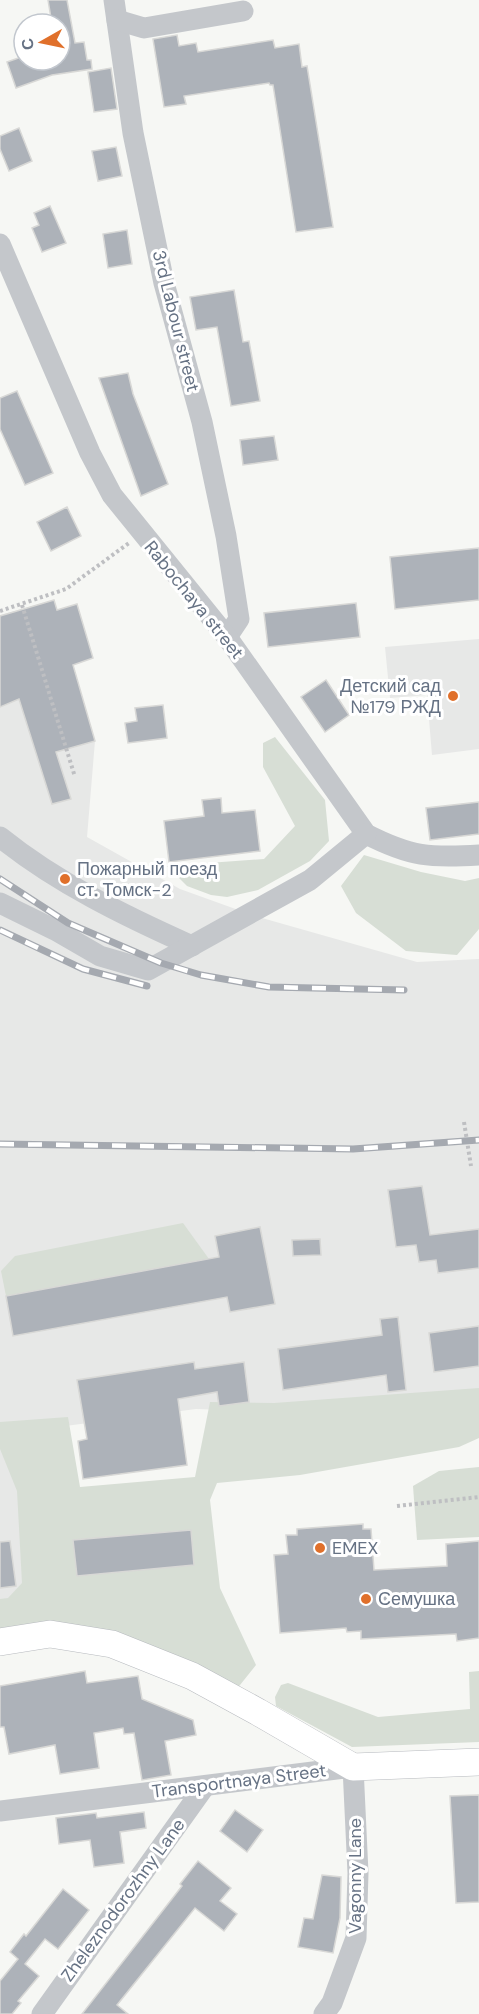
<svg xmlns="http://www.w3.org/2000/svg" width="479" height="2014" viewBox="0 0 479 2014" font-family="'DM Sans',sans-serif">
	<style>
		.built { fill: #e7e8e7 }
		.green { fill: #d7ded5 }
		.building { fill: #adb2b9; stroke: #d8d8d6; stroke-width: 1.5 }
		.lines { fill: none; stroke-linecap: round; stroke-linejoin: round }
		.major-casing { stroke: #b7babf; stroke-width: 28 }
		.path { stroke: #bebfc2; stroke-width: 4; stroke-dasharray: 3 3; stroke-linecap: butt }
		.minor { stroke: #c4c7cb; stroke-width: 21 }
		.major { stroke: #fff; stroke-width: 27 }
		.rail-casing { stroke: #a5a9b0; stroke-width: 7 }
		.rail { stroke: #fff; stroke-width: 4.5; stroke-dasharray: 14; stroke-linecap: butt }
		.poi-dot { fill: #e0702b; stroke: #fff; stroke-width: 2 }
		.labels { text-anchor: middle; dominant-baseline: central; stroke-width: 6; stroke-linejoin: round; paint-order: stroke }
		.street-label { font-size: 18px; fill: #667284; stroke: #fff }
		.poi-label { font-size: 18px; fill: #667284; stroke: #fff; text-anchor: start }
	</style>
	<rect width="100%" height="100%" fill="#f6f7f4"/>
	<g class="built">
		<polygon points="54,600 95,741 87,837 180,889 255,916 417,962 479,959 479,1418 196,1409 19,1432 41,1625 0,1631 0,615"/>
		<polygon points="479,639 479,749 432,755 427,695 390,698 385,647"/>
	</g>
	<g class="green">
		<polygon points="275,737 325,800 329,841 310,861 258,890 227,897 211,895 187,886 167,866 264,859 295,826 263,767 263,743"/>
		<polygon points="364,855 421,872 465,881 479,878 479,929 457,955 406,951 356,913 341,886"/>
		<polygon points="183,1223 209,1259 6,1296 1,1271 15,1256"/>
		<polygon points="479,1388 479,1438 459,1447 300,1475 217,1483 210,1500 220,1588 256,1665 236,1690 197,1668 0,1631 0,1599 8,1598 22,1583 17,1491 0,1449 0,1422 68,1417 80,1487 195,1477 210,1402 274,1403"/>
		<polygon points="479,1467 479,1537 417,1540 413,1486 439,1471"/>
		<polygon points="479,1671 479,1742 352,1747 276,1706 275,1697 281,1685 288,1683 378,1717 470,1709 469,1672"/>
	</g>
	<g class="building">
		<polygon points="48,0 67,0 75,43 84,42 87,60 91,60 92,69 52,75 16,88 7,62 24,56 24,60 60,60 60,24 52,24"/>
		<polygon points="177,35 179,46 196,43 198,52 273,40 275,48 299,44 302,67 307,66 333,227 296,232 273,85 270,85 269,83 184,96 186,104 164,107 153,39"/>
		<polygon points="111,68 117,109 94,112 88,72"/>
		<polygon points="19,128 32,161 9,171 0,149 0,136"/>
		<polygon points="116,147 122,176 98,181 92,151"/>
		<polygon points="50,206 66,243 42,252 32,228 39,225 34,213"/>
		<polygon points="127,230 132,264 108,268 103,234"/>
		<polygon points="234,290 243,342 249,341 260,401 231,406 217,327 196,330 190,297"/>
		<polygon points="128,373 133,394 168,484 141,496 99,378"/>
		<polygon points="17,391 53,473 25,485 0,429 0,398"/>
		<polygon points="274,436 278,460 243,465 240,440"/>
		<polygon points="67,507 81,536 51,551 37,522"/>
		<polygon points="479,548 479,600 395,609 390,557"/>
		<polygon points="54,600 57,610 77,604 93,658 73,665 95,741 56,752 71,799 52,804 19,699 0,707 0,616"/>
		<polygon points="356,603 360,637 268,647 264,613"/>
		<polygon points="326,680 349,715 325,732 301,697"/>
		<polygon points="163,705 167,738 128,743 125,723 137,721 135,708"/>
		<polygon points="221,798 222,813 255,810 260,851 169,862 164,821 204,816 202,800"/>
		<polygon points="479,802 479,834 430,840 426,808"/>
		<polygon points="422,1186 430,1235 479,1229 479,1268 438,1273 436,1260 419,1262 416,1245 396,1247 388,1190"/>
		<polygon points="260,1227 275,1304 230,1312 227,1297 13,1336 6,1296 219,1257 215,1236"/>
		<polygon points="320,1239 321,1255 293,1256 292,1240"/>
		<polygon points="398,1317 406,1390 388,1392 386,1375 283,1390 278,1349 382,1335 380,1319"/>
		<polygon points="479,1326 479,1366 434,1372 429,1333"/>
		<polygon points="194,1362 195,1369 244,1362 249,1402 219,1406 217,1392 178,1399 187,1465 83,1479 78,1441 87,1439 77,1380"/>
		<polygon points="363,1524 363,1529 371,1529 374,1570 447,1566 446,1544 479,1541 479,1638 457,1641 456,1634 361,1639 361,1631 347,1632 346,1628 280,1633 274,1555 288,1554 286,1535 297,1535 297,1529"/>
		<polygon points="191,1530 194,1565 77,1576 73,1540"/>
		<polygon points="10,1541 16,1586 0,1588 0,1542"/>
		<polygon points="85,1671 87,1683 138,1676 142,1699 193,1720 196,1735 165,1741 171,1775 142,1780 134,1733 124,1734 123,1728 94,1733 99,1768 60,1774 55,1745 9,1754 4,1727 0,1727 0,1686"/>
		<polygon points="479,1795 479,1902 456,1903 450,1796"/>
		<polygon points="235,1810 263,1830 247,1852 220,1831"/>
		<polygon points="144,1812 146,1828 120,1832 124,1863 94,1867 90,1840 59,1844 56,1818 96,1813 97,1818"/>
		<polygon points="198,1861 231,1888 220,1901 237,1914 224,1931 195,1908 117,2005 128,2014 82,2014 182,1886 180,1884"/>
		<polygon points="322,1875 341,1877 340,1918 333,1953 298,1947 304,1918 313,1919"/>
		<polygon points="63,1889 89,1910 58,1949 45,1939 25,1964 39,1976 18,2001 21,2003 12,2014 0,2014 0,1981 18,1959 10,1952 24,1934 26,1936"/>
	</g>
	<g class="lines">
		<defs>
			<polyline id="major" points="0,1642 50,1634 112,1644 192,1676 258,1712 353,1767 479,1762"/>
		</defs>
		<use href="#major" class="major-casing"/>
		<g class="path">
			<polyline points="22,605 75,777"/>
			<polyline points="0,611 66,589 129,543"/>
			<polyline points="464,1122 471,1166"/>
			<polyline points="397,1506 479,1497"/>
		</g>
		<g class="minor">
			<polyline points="114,0 133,133 164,283 202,422 226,536 239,619 227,637"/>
			<polyline points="117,20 144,28 243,11"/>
			<path d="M0 244 90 453 112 495 227 637 366 834C411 857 430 858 479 855"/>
			<path d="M0 837C57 883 125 916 192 946"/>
			<polyline points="0,903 55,930 100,956 148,970 310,880 366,834"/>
			<polyline points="0,1811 353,1767 358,1873 356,1938 332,2003 324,2014"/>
			<polyline points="42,2014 205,1786"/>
		</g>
		<use href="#major" class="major"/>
		<defs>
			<g id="rail">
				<polyline points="0,879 68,923 161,963 201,975 269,987 404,990"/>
				<polyline points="0,930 83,969 147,986"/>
				<polyline points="0,1144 353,1149 479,1140"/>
			</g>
		</defs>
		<use href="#rail" class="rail-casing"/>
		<use href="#rail" class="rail"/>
	</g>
	<g class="poi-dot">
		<circle cx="453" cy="696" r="6"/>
		<circle cx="65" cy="879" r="6"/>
		<circle cx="320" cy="1548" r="6"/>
		<circle cx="366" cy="1599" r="6"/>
	</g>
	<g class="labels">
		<g class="street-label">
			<text transform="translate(176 321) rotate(76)">3rd Labour street</text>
			<text transform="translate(194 600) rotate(51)">Rabochaya street</text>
			<text transform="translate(239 1781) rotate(-7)">Transportnaya Street</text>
			<text transform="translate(355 1876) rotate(-90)">Vagonny Lane</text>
			<text transform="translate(123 1900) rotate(-54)">Zheleznodorozhny Lane</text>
		</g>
		<g class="poi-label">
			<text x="441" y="686" text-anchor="end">Детский сад<tspan x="441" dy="21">№179 РЖД</tspan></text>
			<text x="77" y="869">Пожарный поезд<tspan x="77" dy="21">ст. Томск-2</tspan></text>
			<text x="332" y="1548">EMEX</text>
			<text x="378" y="1599">Семушка</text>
		</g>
	</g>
	<g transform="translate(42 42) rotate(261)"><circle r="28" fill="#ffffff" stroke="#c2c7ce" stroke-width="1.5"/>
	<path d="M0-4.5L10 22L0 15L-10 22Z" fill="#e0702b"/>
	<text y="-9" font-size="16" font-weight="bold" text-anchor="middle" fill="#667284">С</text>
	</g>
</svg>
